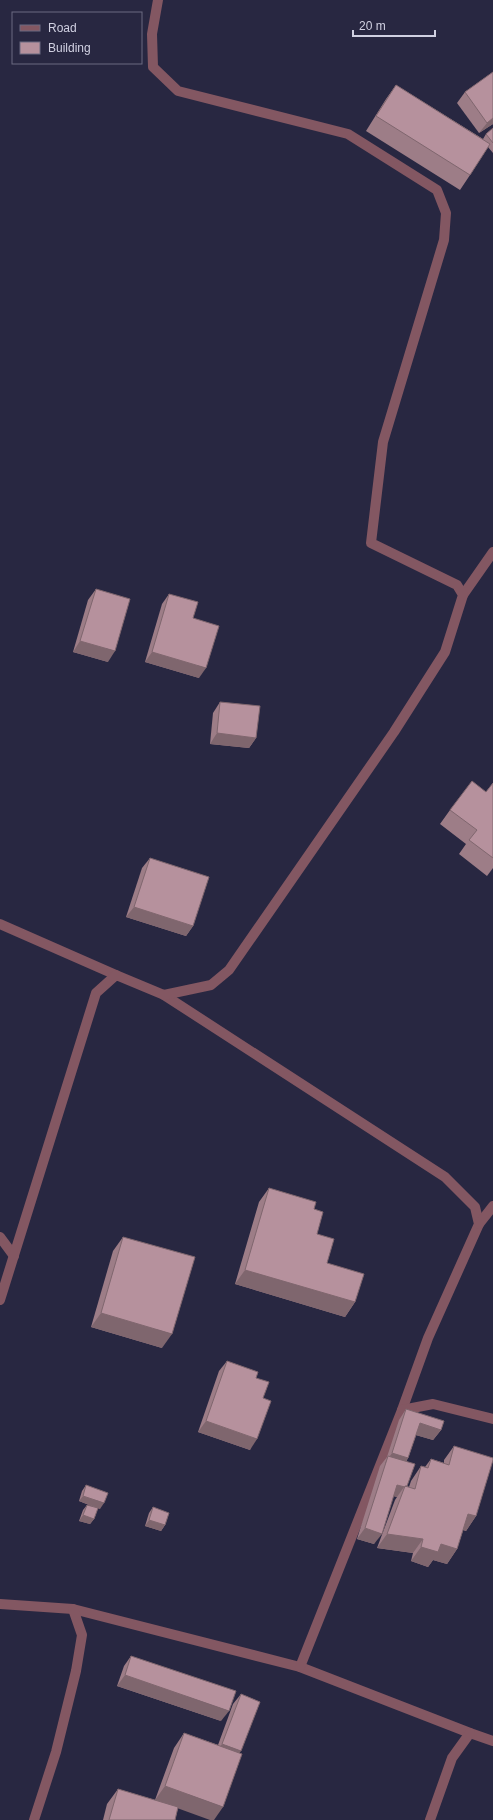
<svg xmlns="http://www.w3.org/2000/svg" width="493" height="1820" viewBox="0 0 493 1820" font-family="Helvetica,sans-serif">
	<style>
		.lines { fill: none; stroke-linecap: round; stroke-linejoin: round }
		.minor { stroke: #835762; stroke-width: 10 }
		.wall { fill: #9d7d87 }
		.shaded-wall { fill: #7f666e }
		.building { fill: #b6919d; stroke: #7f666e }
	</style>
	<rect width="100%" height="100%" fill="#282741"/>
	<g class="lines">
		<g class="minor">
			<polyline points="463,595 493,552"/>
			<polyline points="0,924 116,975"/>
			<polyline points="164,995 445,1177 475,1207 479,1224 428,1338 402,1410"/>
			<polyline points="479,1224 493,1206"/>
			<polyline points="0,1237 14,1256"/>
			<polyline points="0,1300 96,993 116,975 164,995 211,985 229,970 394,732 445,652 463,595 457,585 371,543 383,442 444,240 446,213 437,190 348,134 178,91 153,67 152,34 158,0"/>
			<polyline points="0,1604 73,1609 300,1667 470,1733 493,1741"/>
			<polyline points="300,1667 402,1410 433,1404 493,1419"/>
			<polyline points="34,1820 56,1752 76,1671 82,1635 73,1609"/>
			<polyline points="430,1820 452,1758 470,1733"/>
		</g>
	</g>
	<g class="wall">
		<polygon points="493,72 493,124 479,133 457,103 465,92"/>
		<polygon points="396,85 483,139 486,134 493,128 493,153 488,147 470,175 460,190 366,131 386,99"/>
		<polygon points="96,589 108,662 73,652 88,600"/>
		<polygon points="169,594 193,618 199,678 145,662 162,604"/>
		<polygon points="220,702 256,738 249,748 210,744 213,713"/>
		<polygon points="493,783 493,868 487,876 459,854 466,844 440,824 450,810 486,792"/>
		<polygon points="150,858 193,926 186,936 126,917 142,868"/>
		<polygon points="269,1188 314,1209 317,1234 327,1263 355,1302 345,1317 235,1284 259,1202"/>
		<polygon points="123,1237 162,1348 91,1327 113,1251"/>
		<polygon points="227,1361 256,1378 263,1398 250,1450 198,1432 219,1371"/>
		<polygon points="406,1409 441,1430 433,1440 416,1435 408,1458 406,1462 407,1486 409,1487 411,1481 421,1466 425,1467 431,1459 444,1463 444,1460 454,1446 476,1516 466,1531 463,1530 457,1549 447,1564 433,1560 428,1567 411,1561 413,1553 377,1548 395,1500 397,1497 393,1496 374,1544 357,1539 380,1466 387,1457 399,1420"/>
		<polygon points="86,1485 100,1509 98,1508 94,1519 90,1524 79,1521 83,1510 87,1505 94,1507 79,1501 82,1491"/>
		<polygon points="153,1507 165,1525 161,1531 145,1526 149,1513"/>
		<polygon points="131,1656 221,1721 117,1686 124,1666"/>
		<polygon points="241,1694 260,1702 178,1808 175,1820 103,1820 107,1804 118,1789 155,1800 174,1748 184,1733 218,1745 233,1704"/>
	</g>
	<g class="shaded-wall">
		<polygon points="493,118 493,124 479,133 487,123"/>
		<polygon points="80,641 115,651 108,662 73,652"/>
		<polygon points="152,652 206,668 199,678 145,662"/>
		<polygon points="217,733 256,738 249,748 210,744"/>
		<polygon points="134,907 193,926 186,936 126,917"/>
		<polygon points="245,1270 355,1302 345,1317 235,1284"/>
		<polygon points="101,1313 172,1334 162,1348 91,1327"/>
		<polygon points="206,1421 257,1439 250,1450 198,1432"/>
		<polygon points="420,1423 441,1430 433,1440 412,1434"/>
		<polygon points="392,1453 408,1458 401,1469 385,1463"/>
		<polygon points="397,1485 404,1487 397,1497 390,1495"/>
		<polygon points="83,1496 104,1503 100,1509 79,1501"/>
		<polygon points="468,1514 476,1516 466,1531 458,1528"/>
		<polygon points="83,1515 94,1519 90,1524 79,1521"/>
		<polygon points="149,1520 165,1525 161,1531 145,1526"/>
		<polygon points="365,1528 382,1534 374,1544 357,1539"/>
		<polygon points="387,1534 423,1539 413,1553 377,1548"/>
		<polygon points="441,1544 457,1549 447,1564 433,1560 428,1567 411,1561 421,1547"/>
		<polygon points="125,1675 229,1711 221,1721 117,1686"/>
		<polygon points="222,1744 241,1751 233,1762 214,1754"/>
		<polygon points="165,1786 223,1807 214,1820 210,1820 155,1800"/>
	</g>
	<g class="building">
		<polygon points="493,72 493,118 487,123 465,92"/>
		<polygon points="396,85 490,144 470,175 376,116"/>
		<polygon points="493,128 493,143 486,134"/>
		<polygon points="96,589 130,599 115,651 80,641"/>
		<polygon points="169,594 198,602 193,618 219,626 206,668 152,652"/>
		<polygon points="220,702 260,706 256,738 217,733"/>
		<polygon points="472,781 486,792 493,783 493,858 469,840 477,830 450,810"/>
		<polygon points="150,858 209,877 193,926 134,907"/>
		<polygon points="269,1188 316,1202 314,1209 323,1212 317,1234 334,1239 327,1263 364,1274 355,1302 245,1270"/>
		<polygon points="123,1237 195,1257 172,1334 101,1313"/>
		<polygon points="227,1361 258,1372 256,1378 269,1382 263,1398 271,1401 257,1439 206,1421"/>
		<polygon points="406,1409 444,1421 441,1430 420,1423 408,1458 392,1453"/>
		<polygon points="454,1446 493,1458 493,1460 476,1516 468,1514 457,1549 441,1544 438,1552 421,1547 423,1539 387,1534 405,1486 415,1489 421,1466 428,1468 431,1459 449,1465"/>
		<polygon points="388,1456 415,1464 407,1486 405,1486 405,1487 397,1485 382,1534 365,1528"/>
		<polygon points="86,1485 108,1493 104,1503 83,1496"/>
		<polygon points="87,1505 98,1508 94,1519 83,1515"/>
		<polygon points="153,1507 169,1513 165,1525 149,1520"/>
		<polygon points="131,1656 236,1691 229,1711 125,1675"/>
		<polygon points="241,1694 260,1702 241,1751 222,1744"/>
		<polygon points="184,1733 242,1754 223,1807 165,1786"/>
		<polygon points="118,1789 178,1807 175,1820 109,1820"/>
	</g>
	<rect x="12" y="12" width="130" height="52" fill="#282741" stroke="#6b6b81"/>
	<rect x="20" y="25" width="20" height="6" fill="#835762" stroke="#6b6b81"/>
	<text x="48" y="32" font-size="12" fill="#d0d0e1">Road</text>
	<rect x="20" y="42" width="20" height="12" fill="#b6919d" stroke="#6b6b81"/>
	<text x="48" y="52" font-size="12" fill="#d0d0e1">Building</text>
	<path d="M353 30v6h82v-6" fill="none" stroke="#d0d0e1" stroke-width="2"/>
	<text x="359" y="30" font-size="12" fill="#d0d0e1" stroke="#282741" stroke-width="3" paint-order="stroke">20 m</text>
</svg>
